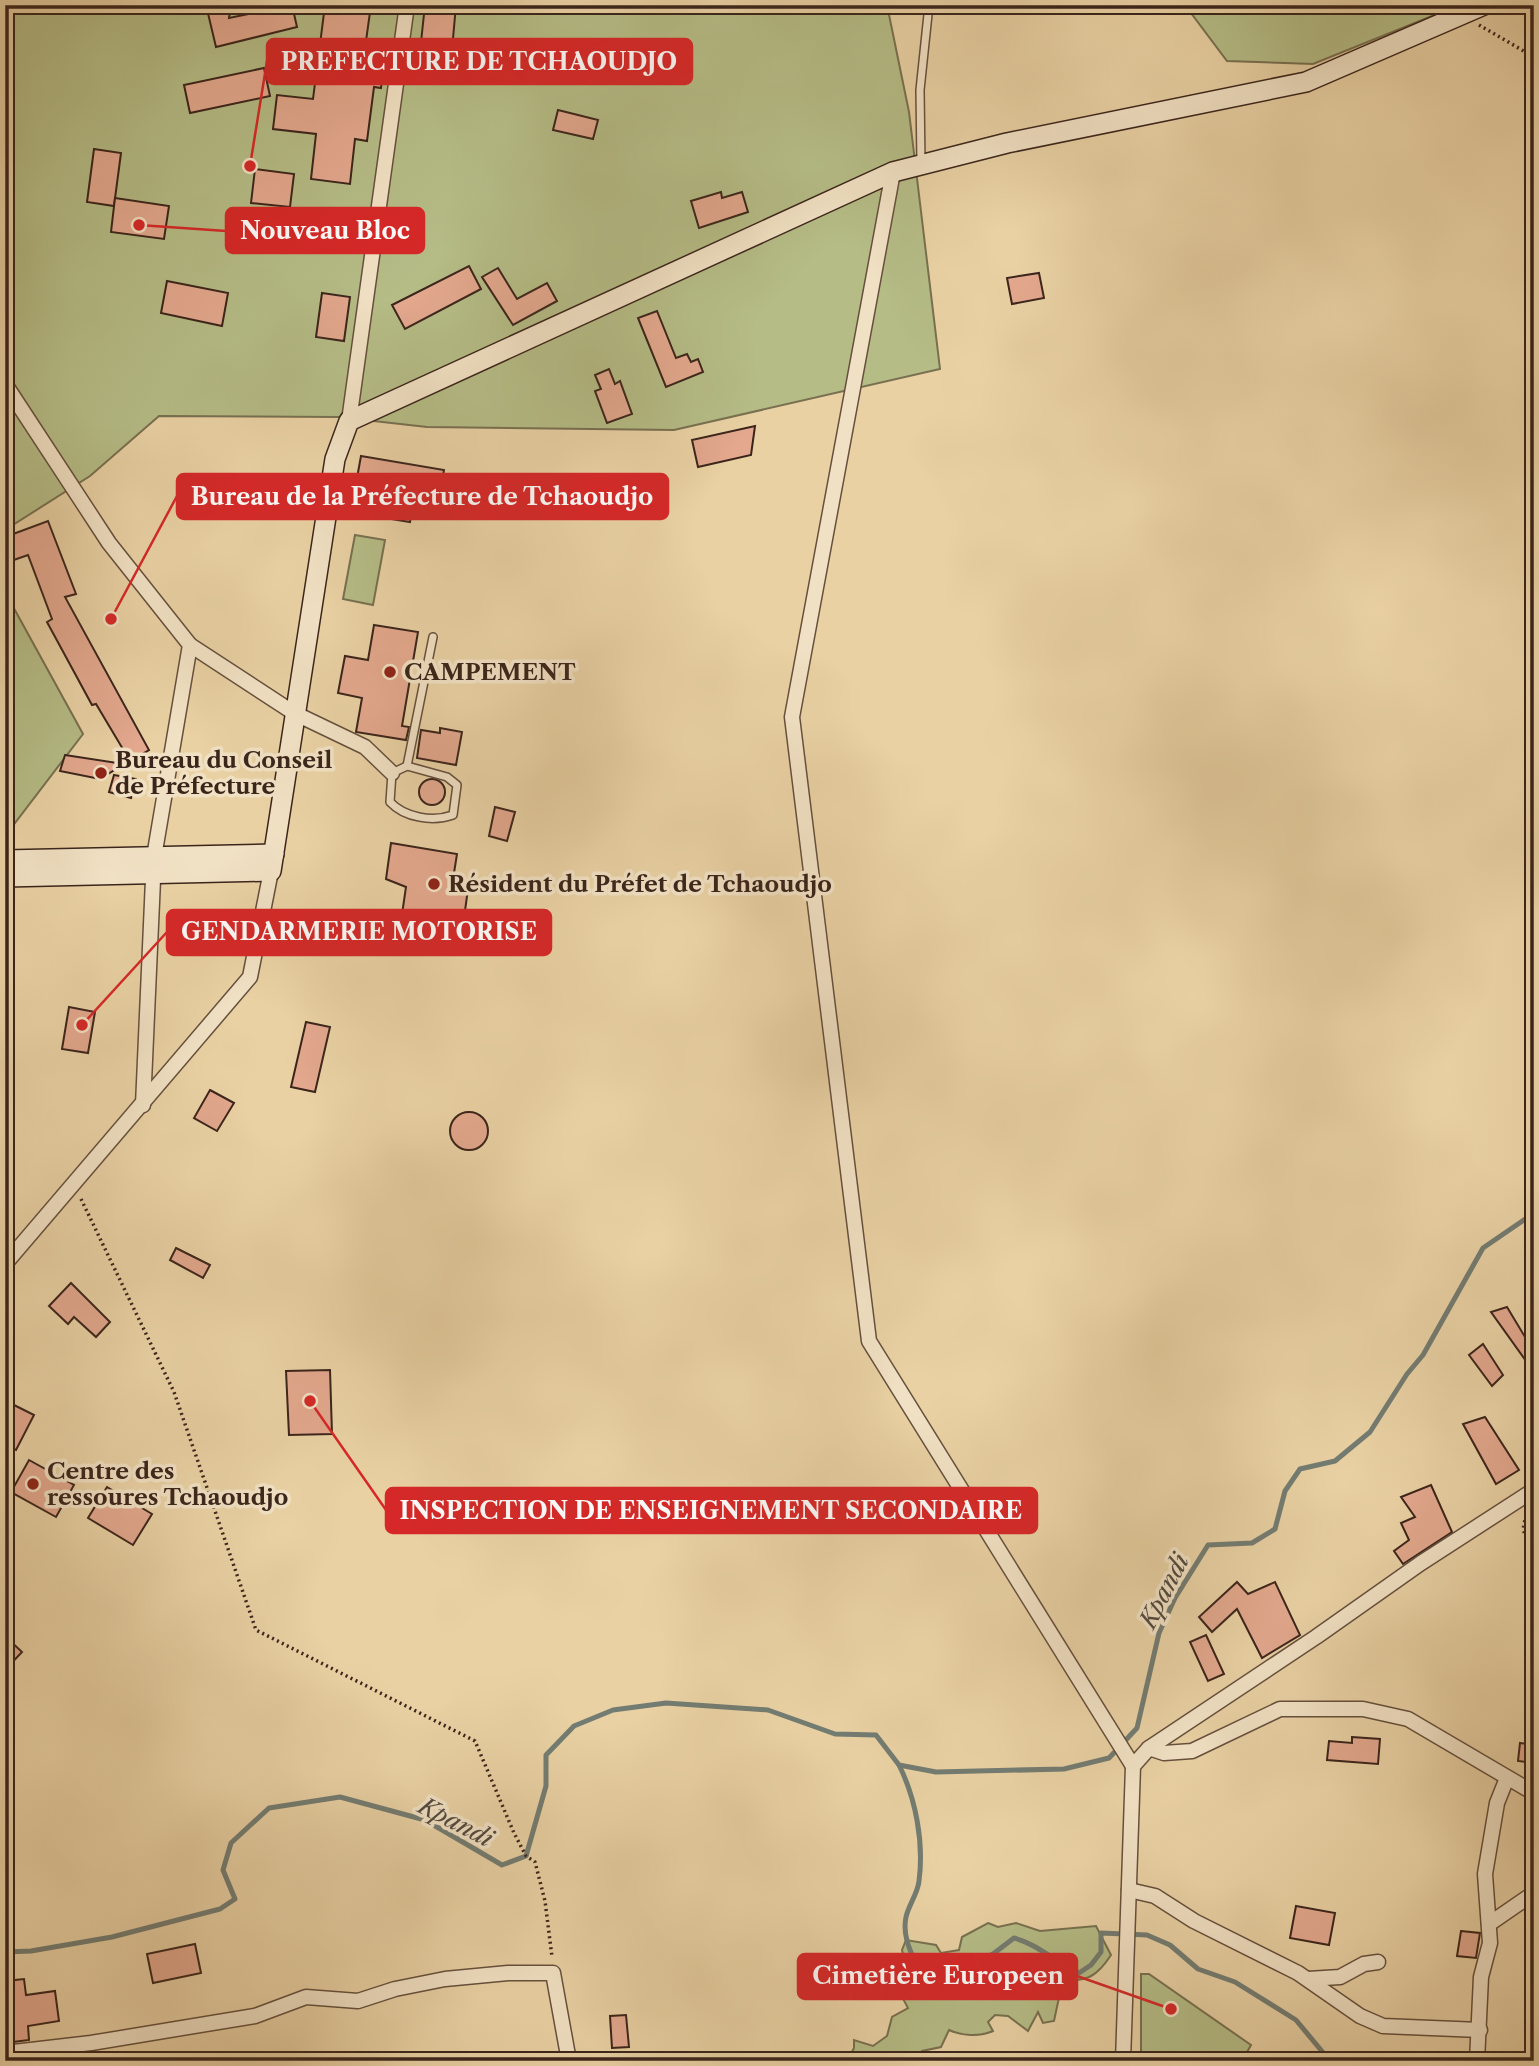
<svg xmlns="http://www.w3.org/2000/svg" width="1539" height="2066" viewBox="0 0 1539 2066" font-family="'Libre Caslon Text',serif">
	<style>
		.green { fill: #b5bc86; stroke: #787050; stroke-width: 2 }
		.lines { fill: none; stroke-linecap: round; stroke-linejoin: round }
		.stream { stroke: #737c72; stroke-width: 5 }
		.building { fill: #e3a88e; stroke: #3b251b; stroke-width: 2 }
		.lane-casing { stroke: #66503d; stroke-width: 10 }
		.street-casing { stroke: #66503d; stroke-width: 17 }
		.secondary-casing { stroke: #3b251b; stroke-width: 22 }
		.path { stroke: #3b251b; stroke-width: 3.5; stroke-dasharray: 2 3.5; stroke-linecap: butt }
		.lane { stroke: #f1e1c4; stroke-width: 7 }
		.street { stroke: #f1e1c4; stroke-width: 14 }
		.secondary { stroke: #f1e1c4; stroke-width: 19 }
		.poi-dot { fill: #8f2418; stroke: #f1e1c4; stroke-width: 2.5 }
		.labels { text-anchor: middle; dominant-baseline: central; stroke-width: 7; stroke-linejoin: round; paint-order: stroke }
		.poi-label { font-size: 23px; font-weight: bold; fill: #3b251b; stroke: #f1e1c4; text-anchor: start }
		.water-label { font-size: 24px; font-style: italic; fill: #52493f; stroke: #f1e1c4 }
		.leader { fill: none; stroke: #d62828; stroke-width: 2.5 }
		.callout-dot { fill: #d62828; stroke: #f1e1c4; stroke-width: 2.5 }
		.callout { fill: #d62828; stroke: #d62828; stroke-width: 2.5 }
		.callout-label { font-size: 24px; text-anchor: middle; font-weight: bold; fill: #fff }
	</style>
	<rect width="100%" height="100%" fill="#e9d1a4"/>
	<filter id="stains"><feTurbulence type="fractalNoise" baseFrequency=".00286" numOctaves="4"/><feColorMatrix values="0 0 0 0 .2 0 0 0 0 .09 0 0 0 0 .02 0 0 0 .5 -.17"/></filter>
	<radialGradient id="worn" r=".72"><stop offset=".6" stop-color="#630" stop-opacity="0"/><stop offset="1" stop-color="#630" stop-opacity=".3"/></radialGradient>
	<g class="green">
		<polygon points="5,5 887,5 909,112 940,369 674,430 427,427 338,417 159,416 90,476 5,530"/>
		<polygon points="1185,5 1446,5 1447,10 1313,64 1227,61"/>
		<polygon points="355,535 385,540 373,605 343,599"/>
		<polygon points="5,592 83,734 5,836"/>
		<path d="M988 1923 998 1927 1016 1923 1040 1931 1096 1926 1111 1955C1098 1975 1087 1983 1063 1979L1054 2021 1043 2023 1038 2012 1028 2031 1008 2016 995 2015 988 2022 993 2031C980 2037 962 2036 949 2030L941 2047 922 2051 915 2061H847L854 2048V2040L873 2046 887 2036 892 2017 908 2008 900 1993 908 1979 902 1950 906 1940 936 1945 941 1953 959 1950 962 1937Z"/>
		<polygon points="1141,1974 1149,1974 1251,2045 1242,2061 1196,2061 1141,2053"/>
	</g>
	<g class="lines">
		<g class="stream">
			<path d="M899 1765C916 1799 924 1843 919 1881 918 1893 909 1904 906 1917 902 1936 911 1952 918 1969L945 1972 993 1954 1014 1938C1038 1944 1056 1963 1079 1973L1091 1965 1101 1952V1933L1147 1935 1170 1945 1198 1969 1235 1982 1296 2020 1330 2061"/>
			<polyline points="5,1952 31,1951 112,1937 220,1909 235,1899 223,1870 231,1843 269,1808 340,1797 425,1820 502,1865 526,1856 546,1786 546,1755 574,1726 613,1710 666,1703 768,1710 835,1734 876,1735 899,1765 936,1772 1064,1769 1109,1758 1137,1728 1159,1633 1175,1598 1208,1545 1252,1543 1275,1529 1285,1491 1300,1469 1335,1461 1370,1432 1407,1374 1423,1355 1483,1248 1534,1213"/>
		</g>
	</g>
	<g class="building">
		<polygon points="206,5 231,5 229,18 292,5 297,27 216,47"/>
		<polygon points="325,5 371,5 366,41 386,43 381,88 374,87 367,141 355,139 350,184 311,179 316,134 273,129 277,95 313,99"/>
		<polygon points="425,5 456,5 450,72 418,70"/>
		<polygon points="264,68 270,96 190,113 184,85"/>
		<polygon points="558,110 598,120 593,139 553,130"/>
		<polygon points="94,149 121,153 114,206 87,202"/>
		<polygon points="255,169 294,174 290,207 251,203"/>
		<polygon points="721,192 722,198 742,192 748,212 699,228 691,201"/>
		<polygon points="115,198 169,206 164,239 111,232"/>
		<polygon points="469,266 481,289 405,329 392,305"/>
		<polygon points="498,268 517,299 547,283 557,301 513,325 482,277"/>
		<polygon points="1039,273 1044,298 1012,304 1007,278"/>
		<polygon points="167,281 228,293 222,326 161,313"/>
		<polygon points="322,293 350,297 344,341 316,337"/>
		<polygon points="657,311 676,358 687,354 691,362 698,359 703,372 666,387 638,318"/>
		<polygon points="609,369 615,384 620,381 632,414 607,423 595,391 601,389 595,375"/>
		<polygon points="755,426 751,455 698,467 692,440"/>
		<polygon points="361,456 444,470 438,504 414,499 410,522 385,518 390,495 355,489"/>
		<polygon points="48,521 76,594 65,597 149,750 130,761 96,704 92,705 47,622 52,619 28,555 5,563 5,537"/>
		<polygon points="374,625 418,632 402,726 409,727 406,740 356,732 362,698 338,693 345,656 368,660"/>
		<polygon points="440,728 462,732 456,765 417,758 421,730 440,733"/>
		<polygon points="65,755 124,764 100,779 60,771"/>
		<polygon points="114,775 136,779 131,798 109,792"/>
		<circle cx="432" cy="792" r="13"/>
		<polygon points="495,807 515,812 507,841 489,836"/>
		<polygon points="391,843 457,854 454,873 469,882 463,925 401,921 406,887 386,879"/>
		<polygon points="69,1007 95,1012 88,1053 62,1049"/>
		<polygon points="306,1022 330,1027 315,1092 291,1087"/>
		<polygon points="210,1090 234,1103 217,1131 194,1118"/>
		<circle cx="469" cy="1131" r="19"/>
		<polygon points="176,1248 210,1265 203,1278 170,1260"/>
		<polygon points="71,1283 110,1322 96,1337 74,1317 68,1324 49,1306"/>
		<polygon points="1507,1307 1534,1352 1531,1368 1491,1312"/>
		<polygon points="1483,1344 1503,1375 1492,1386 1469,1355"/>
		<polygon points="330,1370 332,1434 289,1435 286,1371"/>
		<polygon points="10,1403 34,1415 16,1450 5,1445 5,1412"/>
		<polygon points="1485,1417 1519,1470 1496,1484 1463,1424"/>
		<polygon points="29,1460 74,1485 56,1517 11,1492"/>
		<polygon points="1431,1485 1452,1532 1403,1564 1394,1551 1409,1540 1401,1523 1415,1517 1401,1497"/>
		<polygon points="107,1487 152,1514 133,1545 88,1518"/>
		<polygon points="1237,1582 1248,1594 1275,1582 1300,1635 1262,1658 1237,1609 1212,1632 1199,1617"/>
		<polygon points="1206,1635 1224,1674 1208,1681 1190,1642"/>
		<polygon points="5,1636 22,1652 5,1670"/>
		<polygon points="1352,1737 1380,1739 1378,1764 1327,1760 1329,1741 1352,1743"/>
		<polygon points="1520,1743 1534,1745 1534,1763 1518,1761"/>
		<polygon points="1296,1906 1335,1913 1329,1945 1290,1938"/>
		<polygon points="1461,1931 1480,1933 1476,1958 1457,1956"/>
		<polygon points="195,1944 201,1973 153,1983 147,1954"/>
		<polygon points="24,1979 26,1995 55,1991 59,2021 28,2026 29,2040 5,2043 5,1981"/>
		<polygon points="626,2015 629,2047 612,2048 610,2016"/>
	</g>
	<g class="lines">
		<defs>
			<g id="lane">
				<polyline points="921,164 920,90 929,5"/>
				<path d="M407 766 447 777 457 785 453 815C433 822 405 818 390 802L392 773Z"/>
				<polyline points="407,766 433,637"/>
			</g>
			<g id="street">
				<polyline points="893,172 792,717 869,1341 1133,1766"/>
				<polyline points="5,384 109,543 190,645 154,857 143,1105"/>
				<polyline points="349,421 407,5"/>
				<polyline points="190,645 294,713 365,747 392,773"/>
				<polyline points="5,1264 250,977 271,871"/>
				<polyline points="1149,1748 1164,1753 1192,1751 1280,1709 1363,1709 1408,1719 1534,1793"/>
				<polyline points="1129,1890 1155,1896 1194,1921 1298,1973 1360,2016 1383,2026 1480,2030"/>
				<polyline points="1489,1924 1534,1893"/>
				<polyline points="1308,1979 1340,1977 1364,1964 1378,1962"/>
				<polyline points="5,2053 91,2043 255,2016 306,1997 358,2001 395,1989 445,1979 508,1973 553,1973 569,2061"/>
				<polyline points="1123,2061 1133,1766 1149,1748 1316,1637 1421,1563 1534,1490"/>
				<polyline points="1477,2061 1481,1977 1490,1943 1485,1874 1497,1803 1507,1778"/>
			</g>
			<g id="secondary">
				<polyline points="5,860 274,854"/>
				<polyline points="5,877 271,871 335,459 349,421 893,172 1007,143 1306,82 1484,5"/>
			</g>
		</defs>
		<use href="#lane" class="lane-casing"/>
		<use href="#street" class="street-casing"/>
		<use href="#secondary" class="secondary-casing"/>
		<g class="path">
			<polyline points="1479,25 1534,57"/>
			<polyline points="81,1199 174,1392 256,1630 475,1741 514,1833 526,1856 535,1862 545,1901 552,1957"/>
			<polyline points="1526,1515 1523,1529 1534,1560"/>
		</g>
		<use href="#lane" class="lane"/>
		<use href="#street" class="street"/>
		<use href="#secondary" class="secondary"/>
	</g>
	<g class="poi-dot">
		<circle cx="390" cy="672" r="7"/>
		<circle cx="101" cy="773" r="7"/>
		<circle cx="434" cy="884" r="7"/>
		<circle cx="33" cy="1484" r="7"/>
	</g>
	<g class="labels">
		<g class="poi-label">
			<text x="404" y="672">CAMPEMENT</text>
			<text x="115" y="760">Bureau du Conseil<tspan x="115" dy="26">de Préfecture</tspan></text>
			<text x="448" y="884">Résident du Préfet de Tchaoudjo</text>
			<text x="47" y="1471">Centre des<tspan x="47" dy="26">ressoures Tchaoudjo</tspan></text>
		</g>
		<g class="water-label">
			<text transform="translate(1164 1591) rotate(-63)">Kpandi</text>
			<text transform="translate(456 1822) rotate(27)">Kpandi</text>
		</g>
	</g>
	<path class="leader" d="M250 166L267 61M139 225L226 231M111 619L177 496M82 1025L167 932M310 1401L386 1510M1171 2009L1077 1976"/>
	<g class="callout-dot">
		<circle cx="250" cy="166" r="7"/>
		<circle cx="139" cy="225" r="7"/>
		<circle cx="111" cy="619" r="7"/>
		<circle cx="82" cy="1025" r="7"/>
		<circle cx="310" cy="1401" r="7"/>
		<circle cx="1171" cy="2009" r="7"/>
	</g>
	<g class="callout">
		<rect x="267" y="39" width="425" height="45" rx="7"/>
		<rect x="226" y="208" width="198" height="45" rx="7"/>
		<rect x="177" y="474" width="491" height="45" rx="7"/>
		<rect x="167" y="910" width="384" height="45" rx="7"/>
		<rect x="386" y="1488" width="651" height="45" rx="7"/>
		<rect x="798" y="1954" width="279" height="45" rx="7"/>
	</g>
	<g class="callout-label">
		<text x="479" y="70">PREFECTURE DE TCHAOUDJO</text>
		<text x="325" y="239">Nouveau Bloc</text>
		<text x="422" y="505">Bureau de la Préfecture de Tchaoudjo</text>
		<text x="359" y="940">GENDARMERIE MOTORISE</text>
		<text x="711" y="1519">INSPECTION DE ENSEIGNEMENT SECONDAIRE</text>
		<text x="938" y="1984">Cimetière Europeen</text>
	</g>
	<rect width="1539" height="2066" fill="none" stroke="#e9d1a4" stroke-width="28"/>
	<rect x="7" y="7" width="1525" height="2052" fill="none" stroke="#3b251b" stroke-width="3.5"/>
	<rect x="14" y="14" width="1511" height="2038" fill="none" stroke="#3b251b" stroke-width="2"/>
	<rect width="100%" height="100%" filter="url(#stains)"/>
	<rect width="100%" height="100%" fill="url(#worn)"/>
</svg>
